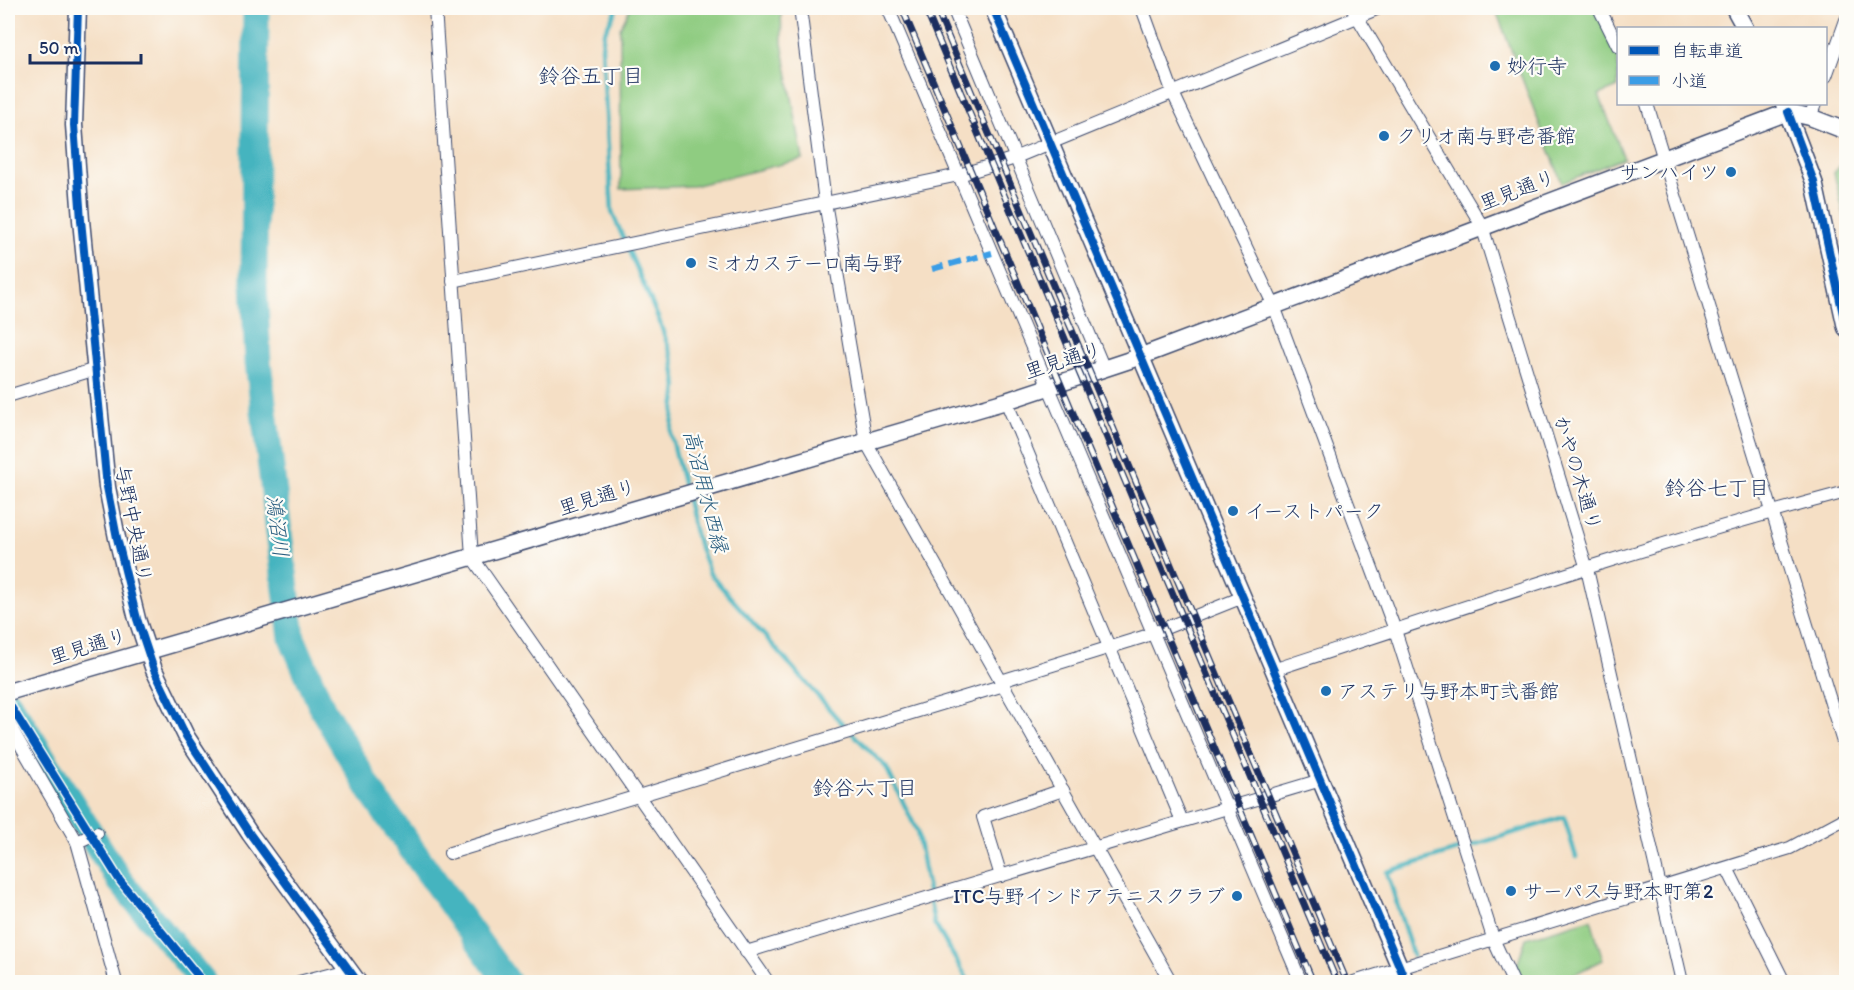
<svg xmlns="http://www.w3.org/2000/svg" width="1854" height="990" viewBox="0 0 1854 990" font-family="Itim,'Klee One',sans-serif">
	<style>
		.green { fill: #8fcc81; stroke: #557e70; stroke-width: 1.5 }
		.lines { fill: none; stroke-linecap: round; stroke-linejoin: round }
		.stream { stroke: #45b4bf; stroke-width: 4.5 }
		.river { stroke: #45b4bf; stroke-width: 27 }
		.street-casing { stroke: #3c496d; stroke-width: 14 }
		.secondary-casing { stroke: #3c496d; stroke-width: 19 }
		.street { stroke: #fff; stroke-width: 12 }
		.secondary { stroke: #fff; stroke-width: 16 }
		.rail-casing { stroke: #1b2f5e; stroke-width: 7 }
		.rail { stroke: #fdfcf7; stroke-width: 4.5; stroke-dasharray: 14; stroke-linecap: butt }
		.quiet { stroke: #3b9de6; stroke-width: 6; stroke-dasharray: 12 6; stroke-linecap: butt }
		.cycleway-casing { stroke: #fdfcf7; stroke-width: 11 }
		.cycleway { stroke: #0057b8; stroke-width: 8 }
		.poi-dot { fill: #1f6fb2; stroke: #fdfcf7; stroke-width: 2 }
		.labels { text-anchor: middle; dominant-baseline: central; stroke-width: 4.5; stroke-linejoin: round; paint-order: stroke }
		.poi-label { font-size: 20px; fill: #1b2f5e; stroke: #fdfcf7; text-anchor: start }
		.street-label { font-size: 20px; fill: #1b2f5e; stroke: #fdfcf7 }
		.neighbourhood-label { font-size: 21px; fill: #1b2f5e; stroke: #fdfcf7 }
		.water-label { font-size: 21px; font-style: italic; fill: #2a5e80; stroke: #fdfcf7 }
	</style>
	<rect width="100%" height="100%" fill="#fdfcf7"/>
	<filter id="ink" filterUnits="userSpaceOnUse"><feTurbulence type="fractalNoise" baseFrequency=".0167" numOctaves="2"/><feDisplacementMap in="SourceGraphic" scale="12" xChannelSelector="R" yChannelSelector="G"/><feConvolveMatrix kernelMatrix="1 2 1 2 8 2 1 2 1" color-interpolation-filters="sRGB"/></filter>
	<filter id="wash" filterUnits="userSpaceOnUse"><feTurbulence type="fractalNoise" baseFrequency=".008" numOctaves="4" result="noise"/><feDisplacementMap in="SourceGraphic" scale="24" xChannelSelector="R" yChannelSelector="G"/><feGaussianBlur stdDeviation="1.35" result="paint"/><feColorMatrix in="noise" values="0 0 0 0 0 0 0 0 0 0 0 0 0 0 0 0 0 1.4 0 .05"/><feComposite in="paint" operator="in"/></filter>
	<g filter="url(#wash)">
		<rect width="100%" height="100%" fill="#f5dfc5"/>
		<g class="green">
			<polygon points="630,8 781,8 782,43 803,159 693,186 621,189 620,28"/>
			<polygon points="1495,8 1595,8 1618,55 1618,87 1599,95 1624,158 1562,183"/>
			<polygon points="1846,158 1846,223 1834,173"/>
			<polygon points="1591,919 1603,960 1566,978 1568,982 1521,982 1516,969 1526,938"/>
		</g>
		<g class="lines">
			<g class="stream">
				<polyline points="617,8 604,33 602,47 612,212 659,320 673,360 677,387 671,434 696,537 710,574 839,720 886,767 917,831 934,923 969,982"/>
				<polyline points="1413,956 1387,872 1564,817 1576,857"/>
			</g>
			<g class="river">
				<polyline points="256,8 254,282 258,362 292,638 323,710 375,798 507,982"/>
				<polyline points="8,702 120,881 203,982"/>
			</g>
		</g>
	</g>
	<g filter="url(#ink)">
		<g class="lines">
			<defs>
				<g id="street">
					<polyline points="435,8 472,557 768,982"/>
					<polyline points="800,8 825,202 866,442 1171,982"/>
					<polyline points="888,8 1301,982"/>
					<polyline points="953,8 1104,369"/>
					<polyline points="1142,8 1173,93 1274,306 1395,630 1494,941 1513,982"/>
					<polyline points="1352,8 1482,226 1587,569 1682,982"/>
					<polyline points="1599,8 1618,46"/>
					<polyline points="1826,76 1846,20"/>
					<polyline points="1647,104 1846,752"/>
					<polyline points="1810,117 1815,104"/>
					<polyline points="453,281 959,175 1009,160 1379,8"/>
					<polyline points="8,396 96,369"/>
					<polyline points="1006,401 1182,821"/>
					<path d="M1273 670C1463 608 1653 543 1846 492"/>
					<polyline points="1001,681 1143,637 1243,597"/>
					<polyline points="8,723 77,842 116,982"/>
					<polyline points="77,842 97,833"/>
					<polyline points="450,853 1004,685"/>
					<polyline points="1727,868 1784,982"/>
					<polyline points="1001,876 983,817 1063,790"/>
					<polyline points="746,952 1321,780"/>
					<polyline points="299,982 348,969"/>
					<polyline points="1354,982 1790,848 1846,818"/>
				</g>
				<g id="secondary">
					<polyline points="78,8 74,125 81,220 107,487 117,538 137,619 154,670 186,736 250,834 358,982"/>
					<polyline points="993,8 1406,982"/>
					<polyline points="1734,8 1745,28"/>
					<polyline points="1784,104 1814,182 1846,328"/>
					<polyline points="8,692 1006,401 1139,357 1788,112 1810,117 1846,131"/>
				</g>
			</defs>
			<use href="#street" class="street-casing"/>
			<use href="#secondary" class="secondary-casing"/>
			<use href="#street" class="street"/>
			<use href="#secondary" class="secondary"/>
			<defs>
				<g id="rail">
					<polyline points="902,8 1313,982"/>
					<polyline points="925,8 1337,982"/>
					<polyline points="936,8 1347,982"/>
				</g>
			</defs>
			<use href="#rail" class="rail-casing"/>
			<use href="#rail" class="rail"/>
			<polyline class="quiet" points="932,269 992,253"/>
			<defs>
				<g id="cycleway">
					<polyline points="78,8 74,125 81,220 107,487 117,538 137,619 154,670 186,736 250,834 358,982"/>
					<polyline points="993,8 1406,982"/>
					<polyline points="1788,112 1814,182 1846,328"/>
					<polyline points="8,702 120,881 203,982"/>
				</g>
			</defs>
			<use href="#cycleway" class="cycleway-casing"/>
			<use href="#cycleway" class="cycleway"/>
		</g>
	</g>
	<g class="poi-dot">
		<circle cx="1495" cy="66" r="6"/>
		<circle cx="1384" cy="136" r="6"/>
		<circle cx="1731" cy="172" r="6"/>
		<circle cx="691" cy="263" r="6"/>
		<circle cx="1233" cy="511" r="6"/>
		<circle cx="1326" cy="691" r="6"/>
		<circle cx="1511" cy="891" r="6"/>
		<circle cx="1237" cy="896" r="6"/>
	</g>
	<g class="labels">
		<g class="poi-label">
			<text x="1507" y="66">妙行寺</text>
			<text x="1396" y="136">クリオ南与野壱番館</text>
			<text x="1719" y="172" text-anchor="end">サンハイツ</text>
			<text x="703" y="263">ミオカステーロ南与野</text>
			<text x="1245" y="511">イーストパーク</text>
			<text x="1338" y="691">アステリ与野本町弐番館</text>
			<text x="1523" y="891">サーパス与野本町第2</text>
			<text x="1225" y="896" text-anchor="end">ITC与野インドアテニスクラブ</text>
		</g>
		<g class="street-label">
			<text transform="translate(1517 190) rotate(-21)">里見通り</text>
			<text transform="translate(1063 360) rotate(-18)">里見通り</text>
			<text transform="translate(1578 473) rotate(73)">かやの木通り</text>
			<text transform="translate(597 497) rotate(-17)">里見通り</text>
			<text transform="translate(134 524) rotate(79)">与野中央通り</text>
			<text transform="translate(88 646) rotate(-17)">里見通り</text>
		</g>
		<g class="neighbourhood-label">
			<text x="591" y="75">鈴谷五丁目</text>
			<text x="1717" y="487">鈴谷七丁目</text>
			<text x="865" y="787">鈴谷六丁目</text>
		</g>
		<g class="water-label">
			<text transform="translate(706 491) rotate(76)">高沼用水西縁</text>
			<text transform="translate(278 526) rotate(83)">鴻沼川</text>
		</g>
	</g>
	<rect width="1854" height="990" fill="none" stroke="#fdfcf7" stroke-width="30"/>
	<rect x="1617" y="27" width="210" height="78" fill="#fdfcf7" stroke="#a3aaba" stroke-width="1.5"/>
	<rect x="1629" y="46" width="30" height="9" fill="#0057b8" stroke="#a3aaba" stroke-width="1.5"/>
	<text x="1671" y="57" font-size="18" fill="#1b2f5e">自転車道</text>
	<rect x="1629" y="76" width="30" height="9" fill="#3b9de6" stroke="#a3aaba" stroke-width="1.5"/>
	<text x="1671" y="87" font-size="18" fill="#1b2f5e">小道</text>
	<path d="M30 54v9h111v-9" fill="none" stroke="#1b2f5e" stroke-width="3"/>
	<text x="39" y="54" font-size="18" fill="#1b2f5e" stroke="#fdfcf7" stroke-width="4.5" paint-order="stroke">50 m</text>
</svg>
